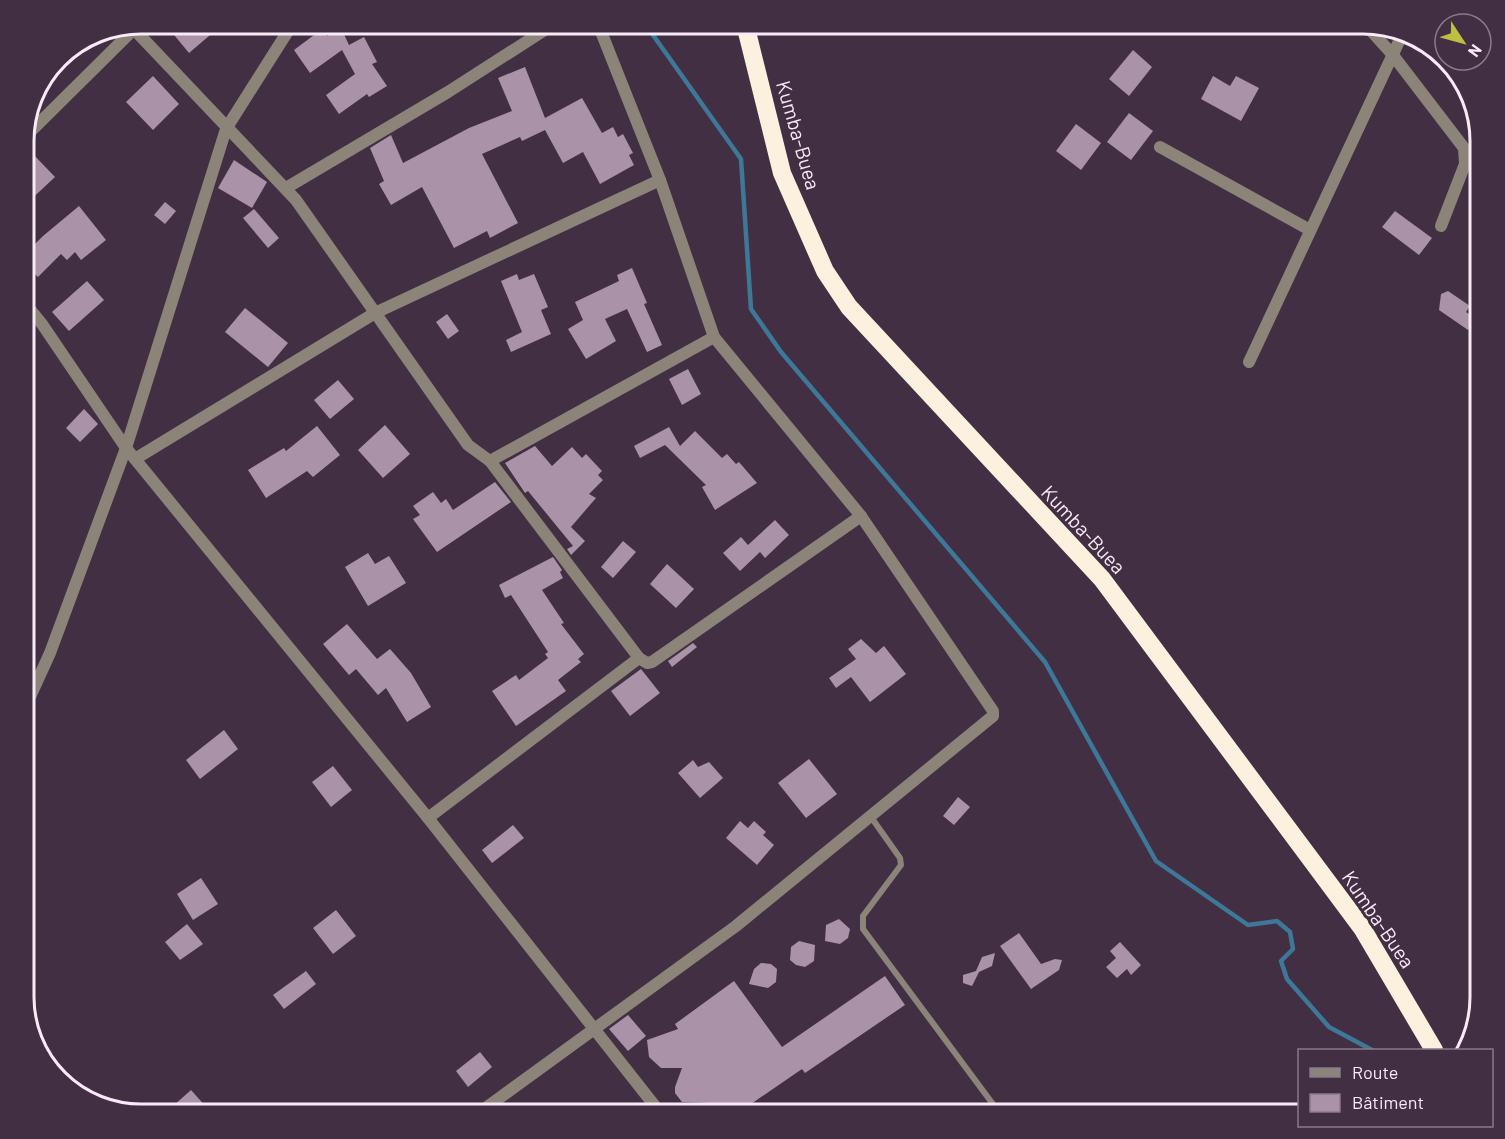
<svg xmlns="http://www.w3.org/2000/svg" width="1505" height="1139" viewBox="0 0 1505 1139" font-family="Barlow,sans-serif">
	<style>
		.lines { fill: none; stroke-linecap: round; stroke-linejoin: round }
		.stream { stroke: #3d7899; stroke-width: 4.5 }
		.building { fill: #aa92a9 }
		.lane { stroke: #8c8479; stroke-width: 6 }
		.street { stroke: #8c8479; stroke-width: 12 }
		.highway { stroke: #fcf0df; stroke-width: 18 }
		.labels { text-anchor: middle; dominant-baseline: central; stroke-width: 6; stroke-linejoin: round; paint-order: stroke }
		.street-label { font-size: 20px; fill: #f8ebf7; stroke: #432f43 }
		.rim { fill: none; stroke: #f8ebf7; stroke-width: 3 }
	</style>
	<rect width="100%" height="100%" fill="#432f43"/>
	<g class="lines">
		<polyline class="stream" points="654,24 653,35 741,159 751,309 781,352 1045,662 1156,861 1248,925 1277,921 1290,932 1293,949 1281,961 1287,979 1329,1027 1372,1050"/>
	</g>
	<g class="building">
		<polygon points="165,24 223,24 189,53"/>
		<polygon points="341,28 349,45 364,37 377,62 372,64 387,86 369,97 367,94 339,114 326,95 355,74 342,50 310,73 294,50 322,29 327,36"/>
		<polygon points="1133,50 1152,67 1129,96 1109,79"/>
		<polygon points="525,67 545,118 582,98 602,133 613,127 618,137 623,134 633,153 629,155 634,165 600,184 583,152 563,163 545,130 522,141 520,137 482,154 518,223 490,238 487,231 454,248 422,187 391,205 379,184 384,181 370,148 391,135 403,163 469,128 512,111 498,78"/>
		<polygon points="153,76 179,104 153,130 126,102"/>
		<polygon points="1213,76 1230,86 1236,76 1259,88 1241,121 1201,99"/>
		<polygon points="1129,113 1153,131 1131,160 1107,142"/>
		<polygon points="1076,124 1101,143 1081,170 1056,151"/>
		<polygon points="31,152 55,177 24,206 24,158"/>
		<polygon points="234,160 267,182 252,208 218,188"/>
		<polygon points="165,202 176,211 165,224 154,215"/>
		<polygon points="79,206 106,240 81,260 75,252 67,260 61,254 38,277 24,264 24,255 43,236"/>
		<polygon points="254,209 279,238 268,248 243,218"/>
		<polygon points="1395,211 1432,238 1419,255 1382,227"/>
		<polygon points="632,268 647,303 644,304 662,345 647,352 627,309 605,319 616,341 586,359 568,329 583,320 575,302 619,281 617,275"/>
		<polygon points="517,274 519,280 534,274 548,307 541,310 551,334 511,352 506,340 522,332 501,281"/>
		<polygon points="87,281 104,300 69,331 52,312"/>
		<polygon points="1448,291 1470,306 1466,312 1476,319 1468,330 1439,310 1441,294"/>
		<polygon points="245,308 288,343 268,367 225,332"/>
		<polygon points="447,314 459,331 448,339 436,322"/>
		<polygon points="688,369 701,394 682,405 669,379"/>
		<polygon points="338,380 354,399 330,419 314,400"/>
		<polygon points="84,409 98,424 80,442 66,428"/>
		<polygon points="385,425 410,454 383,478 358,450"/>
		<polygon points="317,426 340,455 313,477 307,471 266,498 248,470 284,448 286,451"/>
		<polygon points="669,427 680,446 695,431 722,458 727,454 736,464 739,462 757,483 715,510 702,487 706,485 665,445 640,458 634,446"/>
		<polygon points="535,446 552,466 572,447 582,458 586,454 602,471 598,475 603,480 589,494 596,498 571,527 585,541 571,555 567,549 573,546 528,491 525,493 505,463"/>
		<polygon points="495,482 511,502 437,552 413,519 420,515 413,506 433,492 441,503 446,499 453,510"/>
		<polygon points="775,520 789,535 765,558 760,552 740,571 723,553 741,537 748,545"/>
		<polygon points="623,541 636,552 613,578 601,567"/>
		<polygon points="368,553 375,564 389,556 406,583 368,606 345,567"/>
		<polygon points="553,557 562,570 560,572 563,578 542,590 564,623 561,624 584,654 578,659 581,662 558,680 566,691 516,726 492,691 516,675 519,680 548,658 545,654 548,652 511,595 505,598 499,585"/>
		<polygon points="667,564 694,589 676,608 650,584"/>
		<polygon points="347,624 377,659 390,649 411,673 431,707 407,722 386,688 378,695 356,669 349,675 323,644"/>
		<polygon points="861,639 876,653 884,646 906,674 870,702 851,677 836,688 829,678 856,659 848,649"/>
		<polygon points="693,643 697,647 672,667 668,661"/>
		<polygon points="641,669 660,693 630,716 611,691"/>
		<polygon points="224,730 238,749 200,779 186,760"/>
		<polygon points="809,759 837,794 806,818 778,783"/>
		<polygon points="693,760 698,767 709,762 723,778 700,798 678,773"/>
		<polygon points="333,766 352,790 331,807 312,782"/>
		<polygon points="958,797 970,807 954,825 943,816"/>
		<polygon points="740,821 748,828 754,821 766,832 763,835 774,845 757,865 726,838"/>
		<polygon points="513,825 524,838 492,863 482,850"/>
		<polygon points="201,878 218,904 193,920 177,894"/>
		<polygon points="336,910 356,936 333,954 313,928"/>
		<polygon points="839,919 850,929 848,938 840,944 825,941 826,925"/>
		<polygon points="187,924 203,944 180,960 165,942"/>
		<polygon points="1019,933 1041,964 1055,959 1062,960 1059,970 1031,989 1000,946"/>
		<polygon points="799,941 815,945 814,961 805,967 796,965 790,960 791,947"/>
		<polygon points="1120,942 1141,965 1131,975 1127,969 1117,978 1106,967 1116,958 1110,951"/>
		<polygon points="995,953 992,966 979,972 972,986 963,983 963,975 976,971 982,957"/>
		<polygon points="761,963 771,964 777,969 776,982 768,988 749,984 754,969"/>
		<polygon points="306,971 316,984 284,1009 273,995"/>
		<polygon points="885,976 905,1005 805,1073 802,1069 735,1115 703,1115 710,1103 682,1102 675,1093 675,1087 682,1068 661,1068 649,1057 647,1040 678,1029 675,1024 734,981 782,1047"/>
		<polygon points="628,1015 646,1036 628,1051 609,1029"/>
		<polygon points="480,1052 492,1067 468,1087 456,1071"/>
		<polygon points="191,1090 207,1108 199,1115 182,1115 173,1106"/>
	</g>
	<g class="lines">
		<polyline class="lane" points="871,817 900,858 901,865 863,916 863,929 1001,1115"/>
		<g class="street">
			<polyline points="1365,24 1392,54 1464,148 1465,164 1441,226"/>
			<polyline points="131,26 296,200 468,445 490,461 639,658 647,663 652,662 861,516"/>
			<polyline points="24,138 134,29"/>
			<polyline points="1160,147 1310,230"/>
			<polyline points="286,188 448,92 554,24"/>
			<polyline points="24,302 42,324 126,448 428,818 662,1115"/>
			<polyline points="1249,362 1401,37"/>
			<polyline points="135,459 375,313 660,180"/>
			<polyline points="490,461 714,337"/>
			<polyline points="24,710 50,653 126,448 226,129 288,31 296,24"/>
			<polyline points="428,818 639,658"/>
			<polyline points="476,1115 736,926 993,716 993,711 861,516 714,337 660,180 598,24"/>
		</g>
		<polyline class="highway" points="745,24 782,173 825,271 849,307 1102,579 1362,928 1434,1050"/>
	</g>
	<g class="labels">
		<g class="street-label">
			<text transform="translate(799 135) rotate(74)">Kumba-Buea</text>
			<text transform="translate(1084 529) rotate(47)">Kumba-Buea</text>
			<text transform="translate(1379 919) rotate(56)">Kumba-Buea</text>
		</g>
	</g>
	<path d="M0 0H1505V1139H0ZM141 34H1363A107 107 0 0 1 1470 141V997A107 107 0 0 1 1363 1104H141A107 107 0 0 1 34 997V141A107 107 0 0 1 141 34Z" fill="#432f43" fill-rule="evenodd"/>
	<path class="rim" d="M141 34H1363A107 107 0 0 1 1470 141V997A107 107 0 0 1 1363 1104H141A107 107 0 0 1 34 997V141A107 107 0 0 1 141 34Z"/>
	<rect x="1298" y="1049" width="195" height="78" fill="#432f43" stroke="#8b7a8b" stroke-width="1.5"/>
	<rect x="1310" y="1068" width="30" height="9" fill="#8c8479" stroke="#8b7a8b" stroke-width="1.5"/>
	<text x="1352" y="1079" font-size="18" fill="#f8ebf7">Route</text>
	<rect x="1310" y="1094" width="30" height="18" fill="#aa92a9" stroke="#8b7a8b" stroke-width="1.5"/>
	<text x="1352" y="1109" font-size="18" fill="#f8ebf7">Bâtiment</text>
	<g transform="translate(1463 42) rotate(126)"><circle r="28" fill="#432f43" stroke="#8b7a8b" stroke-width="1.5"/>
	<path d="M0-4.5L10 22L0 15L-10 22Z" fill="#bebf42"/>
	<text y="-9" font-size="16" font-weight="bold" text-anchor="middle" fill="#f8ebf7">N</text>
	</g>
</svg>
